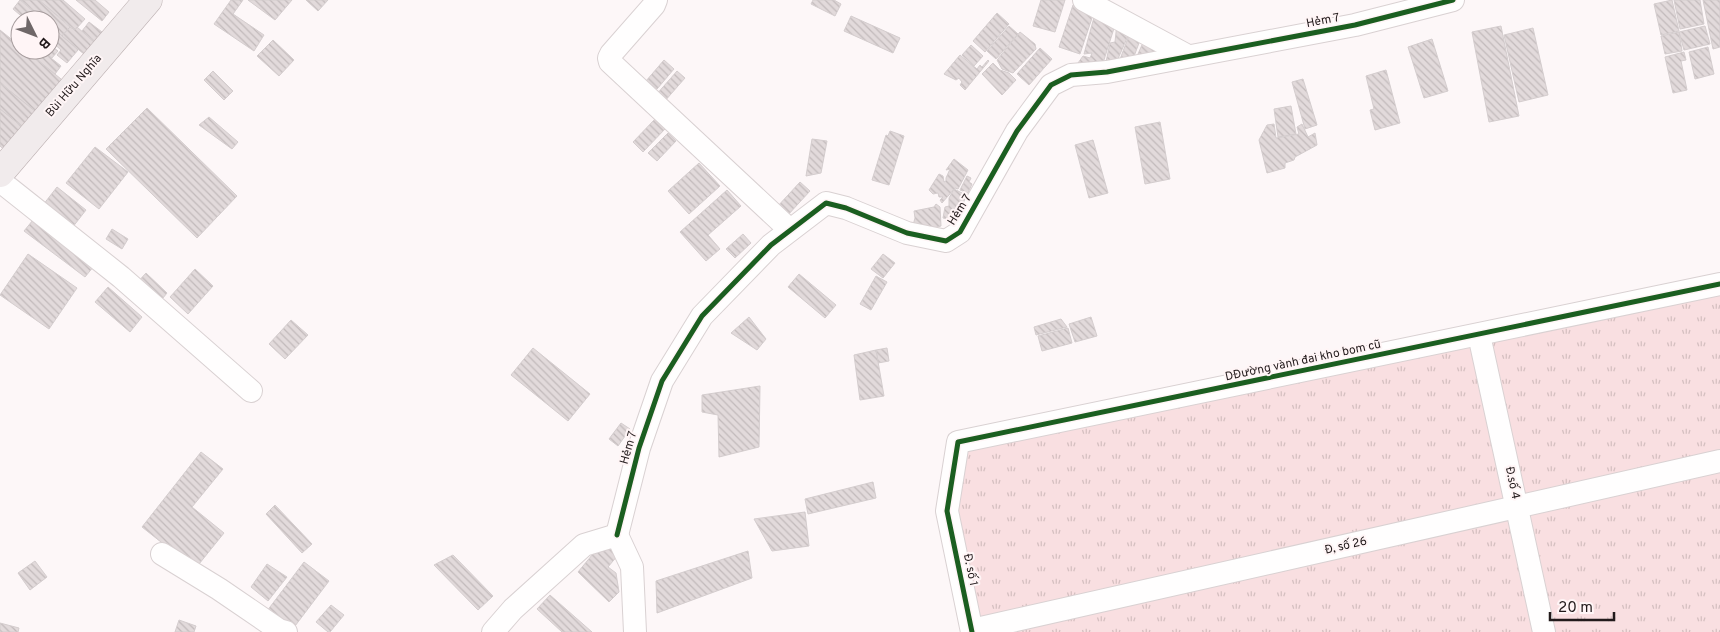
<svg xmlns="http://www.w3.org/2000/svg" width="1720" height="632" viewBox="0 0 1720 632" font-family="Overpass,sans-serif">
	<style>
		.grass { fill: url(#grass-tufts) }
		.building { fill: url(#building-back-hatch); stroke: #d4cdce }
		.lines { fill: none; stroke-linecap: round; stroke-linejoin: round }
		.minor-casing { stroke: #d9d1d2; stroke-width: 24 }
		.major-casing { stroke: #bcb0b1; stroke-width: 29 }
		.minor { stroke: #fffefe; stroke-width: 22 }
		.major { stroke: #f1ebec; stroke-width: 28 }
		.cycleway-casing { stroke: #fff5f6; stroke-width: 8 }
		.cycleway { stroke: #1b5e20; stroke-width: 5 }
		.labels { text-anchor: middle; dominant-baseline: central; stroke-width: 4; stroke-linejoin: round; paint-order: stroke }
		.street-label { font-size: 12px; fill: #221a1b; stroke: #fff5f6 }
	</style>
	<defs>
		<pattern id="grass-tufts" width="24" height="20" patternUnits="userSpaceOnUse" patternTransform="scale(1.25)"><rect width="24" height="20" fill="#f9dfe1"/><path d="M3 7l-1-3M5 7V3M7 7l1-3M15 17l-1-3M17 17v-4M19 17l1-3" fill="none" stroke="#d5bfc0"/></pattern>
		<pattern id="building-back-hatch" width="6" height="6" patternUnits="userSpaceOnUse" patternTransform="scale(1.25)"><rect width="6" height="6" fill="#e2dadb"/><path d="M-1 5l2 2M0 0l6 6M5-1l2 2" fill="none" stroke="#c2babb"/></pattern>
	</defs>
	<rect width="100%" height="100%" fill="#fdf7f8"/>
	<polygon class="grass" points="1720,277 1720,632 972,632 947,511 958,442"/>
	<g class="building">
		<polygon points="20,0 44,20 26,20 13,9"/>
		<polygon points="21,0 39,0 70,27 62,36 50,25 50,20 44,20"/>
		<polygon points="39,0 63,0 85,19 75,30"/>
		<polygon points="76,0 95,0 109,12 102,21"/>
		<polygon points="231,0 243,0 233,14 264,35 254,51 214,24"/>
		<polygon points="248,0 292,0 275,20"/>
		<polygon points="306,0 328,0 318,11"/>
		<polygon points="813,0 834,0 841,4 835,16 811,4"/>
		<polygon points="1041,0 1065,0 1055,32 1033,26"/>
		<polygon points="1672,0 1679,31 1661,35 1654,4"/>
		<polygon points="1674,0 1700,0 1704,24 1680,29"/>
		<polygon points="1703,0 1720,0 1720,47 1713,49"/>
		<polygon points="1073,5 1094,12 1080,54 1059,47"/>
		<polygon points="1096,10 1116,22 1103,63 1078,63 1083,56 1090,58 1092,53 1084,54"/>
		<polygon points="997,13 1009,24 985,52 973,41"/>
		<polygon points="851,16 900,38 893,53 844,31"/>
		<polygon points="89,22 102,32 94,41 82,31"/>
		<polygon points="1117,23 1131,29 1117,61 1106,62 1110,43 1115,42"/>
		<polygon points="50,25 78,50 67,63 57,55 61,50 50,40"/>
		<polygon points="1009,26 1018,34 996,59 987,51"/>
		<polygon points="1501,26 1519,116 1489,122 1472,32"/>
		<polygon points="1705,26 1710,44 1684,50 1679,32"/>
		<polygon points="70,27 75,30 77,27 100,47 90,59 62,36"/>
		<polygon points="1533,28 1548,95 1519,102 1504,35"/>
		<polygon points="0,30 20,46 20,50 25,50 66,83 40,115 0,83"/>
		<polygon points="1131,30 1142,35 1133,59 1119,62"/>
		<polygon points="1020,32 1035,44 1036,49 1013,73 1002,69 997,60"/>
		<polygon points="1679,32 1682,51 1665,54 1661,36"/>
		<polygon points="1145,38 1164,46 1147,58 1138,54"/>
		<polygon points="1432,39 1448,91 1424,98 1408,47"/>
		<polygon points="273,40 294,60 279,76 257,56"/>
		<polygon points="50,45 58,51 51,59 41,50 50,50"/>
		<polygon points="971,45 983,56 974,66 962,55"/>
		<polygon points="1708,47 1714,74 1695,79 1689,52"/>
		<polygon points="1040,48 1052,59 1029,85 1017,74"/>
		<polygon points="25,50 41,50 61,66 55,74"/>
		<polygon points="1684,52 1686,60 1681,61 1687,90 1673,93 1665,57"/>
		<polygon points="960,55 977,69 980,65 982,67 988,60 989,61 965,90 960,85 962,82 959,78 956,80 944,74"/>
		<polygon points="664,60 674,69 657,89 646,81"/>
		<polygon points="993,63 1000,70 1009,73 1016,80 1002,95 982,74"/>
		<polygon points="1386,70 1400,123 1375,130 1370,110 1374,109 1366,76"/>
		<polygon points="213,71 233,91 224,100 204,80"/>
		<polygon points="677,71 685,78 664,102 656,95"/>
		<polygon points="1303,79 1317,125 1305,129 1292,82"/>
		<polygon points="0,83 36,112 24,128 0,109"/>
		<polygon points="1291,106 1296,134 1278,137 1274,109"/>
		<polygon points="147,108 237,196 197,238 106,149"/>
		<polygon points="0,109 26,130 8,153 0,146"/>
		<polygon points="209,117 238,142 232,149 199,125"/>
		<polygon points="655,119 665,129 643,152 633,142"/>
		<polygon points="1160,122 1170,179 1145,184 1135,127"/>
		<polygon points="1274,124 1276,138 1299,134 1297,127 1302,124 1308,137 1315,133 1317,145 1295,157 1294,160 1285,163 1285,168 1267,173 1259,140 1267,125"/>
		<polygon points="890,131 904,136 889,185 872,180 886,135 888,136"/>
		<polygon points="668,133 676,141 657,161 648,153"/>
		<polygon points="812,139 827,141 821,173 806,176"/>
		<polygon points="1093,140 1108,193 1089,198 1075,145"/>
		<polygon points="95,147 128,172 99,209 66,183"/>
		<polygon points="954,159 968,170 958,189 955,188 942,203 940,200 943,197 939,197 938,193 933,194 929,190 939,174 943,176 944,182 946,181 946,178 950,169 946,170"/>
		<polygon points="699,163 720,186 689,214 668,191"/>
		<polygon points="967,176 971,178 969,182 972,184 968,193 960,190"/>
		<polygon points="800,182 810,191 787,216 777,207"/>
		<polygon points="57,187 86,210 72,228 43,205"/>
		<polygon points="954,189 968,196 957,221 943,218 945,207 949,206 949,198"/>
		<polygon points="727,190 741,206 708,235 720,249 706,261 680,232"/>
		<polygon points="936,204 940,207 941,226 927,230 912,229 915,218 914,211 934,207"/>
		<polygon points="33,220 94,266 85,277 24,231"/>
		<polygon points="112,229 128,239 122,249 106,239"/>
		<polygon points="743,234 751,243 735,258 726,249"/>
		<polygon points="28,254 77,288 49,329 0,295"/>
		<polygon points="883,254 895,263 883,278 871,269"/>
		<polygon points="195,269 213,286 188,314 170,297"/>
		<polygon points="146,273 167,293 158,304 136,284"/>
		<polygon points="799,274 836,305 825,318 788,287"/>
		<polygon points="876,276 887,282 871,310 860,304"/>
		<polygon points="108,287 142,317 130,332 95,302"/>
		<polygon points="749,317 766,339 757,350 731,333"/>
		<polygon points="1091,317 1097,336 1075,342 1069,324"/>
		<polygon points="1061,319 1067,327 1036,335 1034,327"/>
		<polygon points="291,320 308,335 285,359 269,344"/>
		<polygon points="1068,328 1072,343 1042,351 1038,336"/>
		<polygon points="533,348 590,394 568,421 511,375"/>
		<polygon points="887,348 889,361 878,363 876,350"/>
		<polygon points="876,350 884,396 860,400 854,355"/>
		<polygon points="760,386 759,447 719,457 718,415 702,412 702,395"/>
		<polygon points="621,423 630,429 618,446 609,439"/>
		<polygon points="201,452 223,469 192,507 224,533 195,569 142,527"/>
		<polygon points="873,482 876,498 808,514 805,499"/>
		<polygon points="275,505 312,544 302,553 266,514"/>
		<polygon points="805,512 809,546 772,551 754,519"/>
		<polygon points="602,543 618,555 608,567 616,573 619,592 609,602 578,572"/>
		<polygon points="748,551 752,578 657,613 656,581"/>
		<polygon points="453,555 493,596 478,610 434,565"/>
		<polygon points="35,561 47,577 30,590 18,573"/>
		<polygon points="304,562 329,581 292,630 267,611"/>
		<polygon points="267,564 287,577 268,601 251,587"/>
		<polygon points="550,595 592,632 562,632 537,609"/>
		<polygon points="331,605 344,615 330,632 328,632 316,622"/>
		<polygon points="179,620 196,626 194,632 175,632"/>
		<polygon points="0,623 19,628 18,632 0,632"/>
	</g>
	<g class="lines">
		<defs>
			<g id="minor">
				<polyline points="656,0 654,5 611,54 609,58 610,62 790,230"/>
				<polyline points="1084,0 1188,56"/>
				<polyline points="0,181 121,277 251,391"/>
				<polyline points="1479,335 1544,632"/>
				<polyline points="617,535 639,448 662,381 702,316 771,245 826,203 846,208 907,233 946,241 960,232 1017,131 1051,85 1071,75 1107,72 1355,25 1453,0"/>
				<polyline points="162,554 219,589 279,630 286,632"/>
				<polyline points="972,630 1720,461"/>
				<polyline points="493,632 513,609 584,545 617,535 632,567 635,632"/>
				<polyline points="972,632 947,511 958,442 1720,284"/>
			</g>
			<polyline id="major" points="0,173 148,0"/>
		</defs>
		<use href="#minor" class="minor-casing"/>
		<use href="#major" class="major-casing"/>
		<use href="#minor" class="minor"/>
		<use href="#major" class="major"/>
		<defs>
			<g id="cycleway">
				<polyline points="617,535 639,448 662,381 702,316 771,245 826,203 846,208 907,233 946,241 960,232 1017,131 1051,85 1071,75 1107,72 1355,25 1453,0"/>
				<polyline points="972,632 947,511 958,442 1720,284"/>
			</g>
		</defs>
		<use href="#cycleway" class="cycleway-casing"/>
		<use href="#cycleway" class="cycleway"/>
	</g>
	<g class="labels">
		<g class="street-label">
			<text transform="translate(1323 21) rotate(-11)">Hẻm 7</text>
			<text transform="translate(74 86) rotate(-49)">Bùi Hữu Nghĩa</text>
			<text transform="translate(960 210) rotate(-58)">Hẻm 7</text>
			<text transform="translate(1303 361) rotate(-12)">DĐường vành đai kho bom cũ</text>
			<text transform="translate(629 448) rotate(-74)">Hẻm 7</text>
			<text transform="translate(1512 483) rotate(78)">Đ.số 4</text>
			<text transform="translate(1346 546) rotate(-13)">Đ, số 26</text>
			<text transform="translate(970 570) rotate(78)">Đ. số 1</text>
		</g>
	</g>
	<g transform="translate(35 35) rotate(132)"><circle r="24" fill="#fff5f6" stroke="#a79d9e"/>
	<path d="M0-4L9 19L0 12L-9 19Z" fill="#6f6768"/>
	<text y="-8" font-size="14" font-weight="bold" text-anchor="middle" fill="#221a1b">B</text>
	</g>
	<path d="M1550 612v8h64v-8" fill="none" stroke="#221a1b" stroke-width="2.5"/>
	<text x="1558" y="612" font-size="15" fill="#221a1b" stroke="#fff5f6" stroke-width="4" paint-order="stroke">20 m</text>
</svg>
